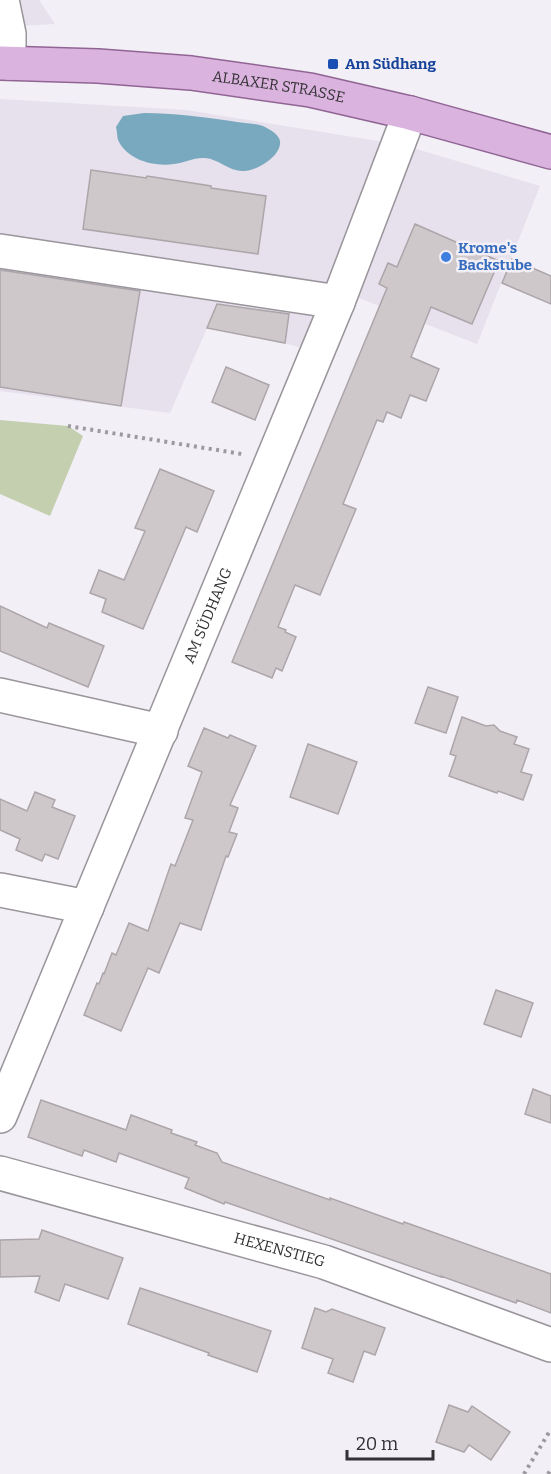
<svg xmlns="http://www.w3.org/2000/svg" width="551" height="1474" viewBox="0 0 551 1474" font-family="Bitter,serif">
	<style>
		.built { fill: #e7e0ed }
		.green { fill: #c4cfb0 }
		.water { fill: #79a9be }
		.building { fill: #cfc8cb; stroke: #aca5a9; stroke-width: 1.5 }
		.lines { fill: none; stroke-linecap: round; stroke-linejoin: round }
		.minor-casing { stroke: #99959b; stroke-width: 36 }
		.major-casing { stroke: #906594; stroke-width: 36 }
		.path { stroke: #9c9a9e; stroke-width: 4; stroke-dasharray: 3 4.5; stroke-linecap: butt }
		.minor { stroke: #fff; stroke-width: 33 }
		.major { stroke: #dab3df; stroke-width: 33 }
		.transit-dot { fill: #1a4fb4; stroke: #f3eff6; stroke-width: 2 }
		.shop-dot { fill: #3f7fe0; stroke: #f3eff6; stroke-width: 2 }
		.labels { text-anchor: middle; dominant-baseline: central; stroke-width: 5; stroke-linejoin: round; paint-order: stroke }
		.transit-label { font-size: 15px; font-weight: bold; fill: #164399; stroke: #f3eff6; text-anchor: start }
		.street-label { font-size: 15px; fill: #323133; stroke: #f3eff6 }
		.shop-label { font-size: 15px; font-weight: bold; fill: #366cbe; stroke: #f3eff6; text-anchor: start }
	</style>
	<rect width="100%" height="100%" fill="#f3eff6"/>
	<g class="built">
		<polygon points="0,0 39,0 55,24 0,27"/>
		<polygon points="0,99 186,110 403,145 540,186 477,344 346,293 320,354 285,343 207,328 170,413 0,391"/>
	</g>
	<polygon class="green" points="0,420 68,426 83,436 50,516 0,494"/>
	<path class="water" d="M144 113C174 113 202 117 231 121 241 123 254 123 263 126 269 129 279 134 280 141 282 156 256 171 244 171 230 172 219 159 205 158 194 157 184 163 174 164 154 167 127 160 118 140 117 136 117 131 116 127L123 116Z"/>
	<g class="building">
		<polygon points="91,170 146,178 147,176 211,186 211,188 266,196 258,254 83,229"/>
		<polygon points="415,224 499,261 472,324 431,307 411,357 439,369 426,401 410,395 401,418 387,412 383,422 377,420 343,504 356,509 320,595 295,585 278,627 286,630 285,632 296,637 282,671 276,668 272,678 232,662 387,288 379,284 388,263 397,267"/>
		<polygon points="512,259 551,276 551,304 502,283"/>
		<polygon points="0,270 140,291 121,406 0,387"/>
		<polygon points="217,304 289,314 285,343 207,328"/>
		<polygon points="226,367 269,385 255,420 212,402"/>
		<polygon points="160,469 214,491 197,532 186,527 143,629 102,612 106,599 90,593 99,570 124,580 145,531 135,528"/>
		<polygon points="0,606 47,628 49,623 104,646 88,687 0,651"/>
		<polygon points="428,687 458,697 446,733 415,723"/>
		<polygon points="462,717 486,726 494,725 500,731 517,737 514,744 529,749 521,772 532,775 523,800 498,791 497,793 449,776 456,756 450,754"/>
		<polygon points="204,728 228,738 230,735 256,746 230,805 238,808 229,832 237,834 228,857 226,856 201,930 180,923 159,973 148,968 121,1031 84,1015 97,983 99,984 103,973 104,974 112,953 116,955 129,923 148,931 171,864 175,866 193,820 185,818 202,772 188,766"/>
		<polygon points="308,744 357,762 338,814 290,797"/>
		<polygon points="35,792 55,800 52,807 75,816 58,859 45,854 42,861 16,850 20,839 0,830 0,799 27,811"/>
		<polygon points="496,990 533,1003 521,1037 484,1024"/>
		<polygon points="533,1089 551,1096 551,1123 525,1114"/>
		<polygon points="41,1100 126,1130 131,1115 172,1130 171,1133 197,1142 195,1145 217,1153 222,1162 330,1200 330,1198 403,1224 404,1222 551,1274 551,1313 517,1300 516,1303 441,1276 441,1277 225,1202 224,1204 185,1188 189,1178 119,1153 116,1162 84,1150 82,1156 28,1137"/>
		<polygon points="42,1230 123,1258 108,1299 65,1284 59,1301 35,1292 40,1276 0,1277 0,1240 39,1239"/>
		<polygon points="140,1288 271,1331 257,1372 208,1355 209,1353 128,1324"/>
		<polygon points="315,1308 326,1312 332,1309 385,1328 375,1355 364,1351 353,1382 328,1373 333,1359 302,1348"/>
		<polygon points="449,1405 468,1412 472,1406 510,1432 491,1460 469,1445 464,1452 436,1442"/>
	</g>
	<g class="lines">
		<defs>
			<g id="minor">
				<polyline points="2,0 9,34 9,63"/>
				<polyline points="0,251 338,302"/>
				<polyline points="0,695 161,731"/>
				<polyline points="0,890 87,907"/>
				<path id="s1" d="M0 1116 338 302 410 113"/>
				<path id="s2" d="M0 1173 324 1262 551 1345"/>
			</g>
			<g id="major">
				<path id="s3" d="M0 63 98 66 191 73 310 90 410 113 551 152"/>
			</g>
		</defs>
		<use href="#minor" class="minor-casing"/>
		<use href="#major" class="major-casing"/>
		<g class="path">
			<polyline points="68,426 242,454"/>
			<polyline points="524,1474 551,1429"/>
			<polyline points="548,1474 551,1469"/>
		</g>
		<use href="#minor" class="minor"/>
		<use href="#major" class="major"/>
	</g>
	<rect class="transit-dot" x="327" y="58" width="12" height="12" rx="3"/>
	<circle class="shop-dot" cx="446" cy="257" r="6"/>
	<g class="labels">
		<g class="transit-label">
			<text x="345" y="64">Am Südhang</text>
		</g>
		<g class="street-label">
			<text stroke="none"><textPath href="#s3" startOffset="280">ALBAXER STRASSE</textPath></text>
			<text stroke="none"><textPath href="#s1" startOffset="542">AM SÜDHANG</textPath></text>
			<text stroke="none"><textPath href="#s2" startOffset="290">HEXENSTIEG</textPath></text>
		</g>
		<g class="shop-label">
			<text x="458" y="248">Krome's<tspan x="458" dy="17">Backstube</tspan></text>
		</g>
	</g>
	<path d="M347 1450v9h86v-9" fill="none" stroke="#323133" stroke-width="3"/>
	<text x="356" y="1450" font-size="18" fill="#323133" stroke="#f3eff6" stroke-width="4.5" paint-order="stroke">20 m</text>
</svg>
